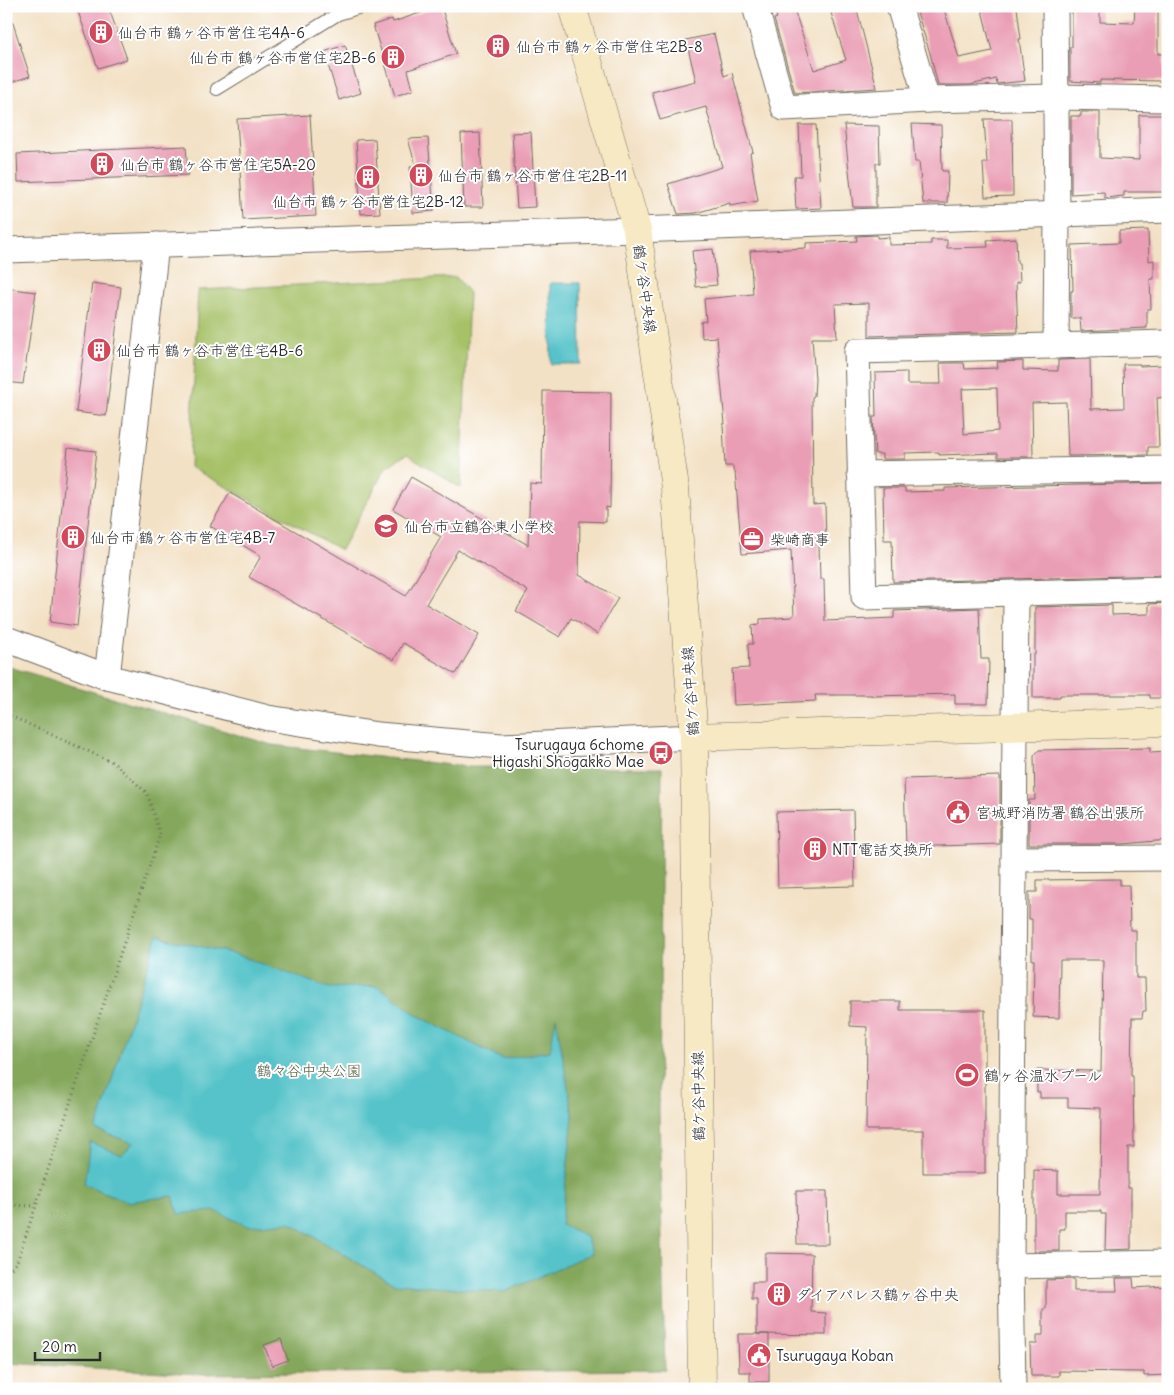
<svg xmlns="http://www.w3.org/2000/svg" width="1174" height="1395" viewBox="0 0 1174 1395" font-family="Delius,'Klee One',sans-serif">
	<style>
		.green { fill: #a6c167; stroke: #687649 }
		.forest { fill: #84a75c; stroke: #586944 }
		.water { fill: #55c3c9; stroke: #40777a }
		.building { fill: #ea9eb5; fill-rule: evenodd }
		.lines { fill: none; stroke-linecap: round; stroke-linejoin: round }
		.lane-casing { stroke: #716b61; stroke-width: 14 }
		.street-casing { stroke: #716b61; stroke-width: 27 }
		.secondary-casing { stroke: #716b61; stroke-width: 29 }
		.path { stroke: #716b61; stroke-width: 3; stroke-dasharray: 1 4; stroke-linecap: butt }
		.lane { stroke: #fff; stroke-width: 12 }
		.street { stroke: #fff; stroke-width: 25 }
		.secondary { stroke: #f7e9c3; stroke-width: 28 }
		.labels { text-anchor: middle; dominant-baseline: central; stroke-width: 4; stroke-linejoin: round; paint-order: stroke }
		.poi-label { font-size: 15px; fill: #2b2b2b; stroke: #fff; text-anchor: start }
		.street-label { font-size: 15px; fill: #2b2b2b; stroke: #fff }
		.park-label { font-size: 15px; fill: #566040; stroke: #fff }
	</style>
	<rect width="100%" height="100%" fill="#fff"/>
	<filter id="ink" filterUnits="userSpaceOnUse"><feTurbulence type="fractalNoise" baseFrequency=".02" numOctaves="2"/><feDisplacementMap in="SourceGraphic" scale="10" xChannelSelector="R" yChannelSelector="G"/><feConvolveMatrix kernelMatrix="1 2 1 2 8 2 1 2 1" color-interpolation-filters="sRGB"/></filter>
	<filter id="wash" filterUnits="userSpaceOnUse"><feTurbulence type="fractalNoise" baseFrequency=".0096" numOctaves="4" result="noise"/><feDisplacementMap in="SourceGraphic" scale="20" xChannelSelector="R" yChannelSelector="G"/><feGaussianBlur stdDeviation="1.12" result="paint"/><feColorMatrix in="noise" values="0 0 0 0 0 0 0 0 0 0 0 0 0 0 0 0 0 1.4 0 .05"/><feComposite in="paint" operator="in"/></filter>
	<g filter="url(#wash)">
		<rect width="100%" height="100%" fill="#f3e1c5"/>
		<polygon class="green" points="456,277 469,293 461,488 407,454 386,467 341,550 190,467 198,290"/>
		<polygon class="forest" points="6,666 272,745 468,767 662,768 659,1111 665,1370 199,1374 6,1363"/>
		<g class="water">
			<polygon points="550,283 580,283 581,364 551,364"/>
			<polygon points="157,937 235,954 329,988 378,986 417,1015 502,1059 550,1051 556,1017 573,1117 561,1225 585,1235 592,1253 505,1292 394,1284 289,1222 247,1226 215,1211 178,1214 173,1196 128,1202 84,1184 90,1142 122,1155 133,1143 96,1130"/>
		</g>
		<g id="blocks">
			<g class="building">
				<polygon points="76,6 108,6 127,59 98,68"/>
				<polygon points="441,6 456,54 408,70 413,90 395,96 373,25 392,19 393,22"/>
				<polygon points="773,6 793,6 814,70 846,60 831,13 849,6 856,6 877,88 795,93 774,19 777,18"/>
				<polygon points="915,6 943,6 959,58 992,51 981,6 999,6 999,10 1017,8 1021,39 1019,39 1025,81 997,84 996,79 970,85 938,85 930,53"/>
				<polygon points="1072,6 1100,6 1100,22 1134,23 1135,6 1158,6 1158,54 1164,54 1164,81 1100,80 1100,83 1070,81 1070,47 1072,47"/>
				<polygon points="6,14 10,14 30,76 6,84"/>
				<polygon points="714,34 724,76 732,73 753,152 750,153 758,201 730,206 730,203 696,213 678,214 668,184 722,167 706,107 660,120 652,92 696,81 686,40"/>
				<polygon points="345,45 361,93 339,100 324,52"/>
				<polygon points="1081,112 1100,112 1100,158 1139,160 1139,115 1168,115 1168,192 1124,192 1124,196 1105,198 1104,192 1071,194 1071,116 1081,116"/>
				<polygon points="310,115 316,216 243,220 237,119"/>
				<polygon points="984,119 1012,119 1013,196 985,197 983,163 987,163"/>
				<polygon points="912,124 941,125 942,171 948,171 947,203 923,203 919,162 915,162"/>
				<polygon points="799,125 816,125 821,208 796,209 794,176 801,176"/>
				<polygon points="844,125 879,126 880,163 876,163 876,207 853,207"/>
				<polygon points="531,132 535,207 517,208 512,133"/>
				<polygon points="480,133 483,207 464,207 461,134"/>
				<polygon points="428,138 434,211 413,213 410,167 416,166 408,139"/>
				<polygon points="375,139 380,213 361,214 356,140"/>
				<polygon points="186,146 188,175 18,182 17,154"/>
				<polygon points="1148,230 1149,261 1154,260 1154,279 1150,279 1151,309 1147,309 1147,328 1081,331 1080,318 1071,318 1071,291 1073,291 1072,245 1119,243 1119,231"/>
				<polygon points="877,235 877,238 889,237 889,245 931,244 931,240 947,240 947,248 988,247 987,240 1016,238 1017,263 1019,263 1020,282 1016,282 1018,332 869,336 869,303 835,304 837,338 812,338 815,379 814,396 812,397 813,505 825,504 826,541 821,541 821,545 819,545 820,579 824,579 825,621 894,618 894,611 979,608 981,659 989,659 988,704 955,704 955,694 872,696 872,695 815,695 816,701 734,705 732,669 749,668 748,644 753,644 752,625 760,624 760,619 792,617 792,616 794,615 791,550 742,554 735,471 733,471 733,466 725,466 723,424 725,424 717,337 702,338 701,322 706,321 704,299 753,294 750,251 806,248 806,243 857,241 856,236"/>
				<polygon points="713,249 717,285 696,287 692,251"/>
				<polygon points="92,283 121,287 106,416 76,412"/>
				<polygon points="6,288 36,292 23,384 6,382"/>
				<path d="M1090 359 1091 409 1124 408 1123 364H1140V366L1164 365V376H1168V397L1157 398 1159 447H1148V455L1068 456 1066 402 1032 403 1033 457H998V453L939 455V452L905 453V459H882V454H875L873 417H876L875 373 907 372V384H941L940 363H964L965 369 998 368 997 362 1023 361V370L1058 371V360ZM997 388 998 431 964 434 962 389Z"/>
				<polygon points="543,391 611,392 610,508 606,507 606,522 580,521 579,575 618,598 597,634 571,618 560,637 516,611 528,591 458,550 426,604 479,635 456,674 403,643 394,660 249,577 261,556 210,526 230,493 406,596 441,537 393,509 411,477 528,545 530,483 542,484"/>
				<polygon points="68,448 96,451 77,626 50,622"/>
				<polygon points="1168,483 1168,575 893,582 892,540 884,540 883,488 905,488 905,492 945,491 945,488"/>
				<polygon points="1168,603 1168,698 1150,698 1150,695 1060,695 1060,698 1033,698 1033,655 1035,655 1035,607 1112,605 1112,615 1149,614 1149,604"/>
				<polygon points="1150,748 1150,753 1168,752 1168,840 1123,844 1029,844 1029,800 1035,800 1034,756 1039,750"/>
				<polygon points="1000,776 1000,844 906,847 904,779"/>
				<polygon points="853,810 855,886 778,888 776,812"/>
				<polygon points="1120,879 1120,885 1129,885 1130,930 1136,930 1136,978 1145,978 1146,1011 1143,1011 1142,1018 1132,1018 1131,1076 1133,1076 1134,1147 1128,1147 1128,1188 1131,1188 1131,1249 1105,1250 1106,1214 1101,1214 1101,1211 1065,1211 1065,1229 1059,1229 1059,1251 1034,1251 1034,1170 1058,1171 1058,1194 1100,1194 1101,1108 1068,1107 1068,1098 1040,1098 1040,1092 1037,1092 1037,1070 1101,1071 1103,960 1060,960 1059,1018 1033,1017 1034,960 1032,960 1032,919 1029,919 1029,892 1037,892 1037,880"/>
				<polygon points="850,1001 900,1001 900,1010 985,1010 985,1173 923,1173 923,1130 866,1130 867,1027 850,1026"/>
				<polygon points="796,1191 827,1191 828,1244 797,1244"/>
				<polygon points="765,1253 812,1254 811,1312 826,1313 826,1335 757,1334 757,1299 752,1299 752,1282 765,1282"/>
				<polygon points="1133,1278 1134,1288 1167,1286 1168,1375 1144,1376 1144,1372 1059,1371 1059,1376 1031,1376 1030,1344 1037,1344 1037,1335 1043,1335 1043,1309 1046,1309 1046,1280 1074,1279 1074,1291 1117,1291 1116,1278"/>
				<polygon points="738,1334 769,1334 769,1382 750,1382 750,1372 739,1372"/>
				<polygon points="281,1339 288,1360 272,1366 264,1345"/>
			</g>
		</g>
	</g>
	<g filter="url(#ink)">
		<use href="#blocks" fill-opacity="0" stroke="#716b61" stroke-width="1"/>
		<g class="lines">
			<defs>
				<polyline id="lane" points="217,89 338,14 364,6"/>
				<g id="street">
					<polyline points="755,6 784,108 927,100 1056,97 1168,99"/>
					<polyline points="899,6 927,100"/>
					<polyline points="1055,6 1057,214 1056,346"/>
					<polyline points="6,250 637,230 1168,210"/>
					<polyline points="1168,343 857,351 864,597 1168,589"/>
					<polyline points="860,474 1168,469"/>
					<polyline points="6,639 107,677 268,718 378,735 501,746 694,737"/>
					<polyline points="107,677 156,245"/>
					<polyline points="1014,859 1168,858"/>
					<polyline points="1011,1266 1168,1263"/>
					<polyline points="1013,1389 1011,1266 1016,593"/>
				</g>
				<g id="secondary">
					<polyline points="572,6 637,230 675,488 694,737 702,1389"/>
					<polyline points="694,737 1168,722"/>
				</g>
			</defs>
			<use href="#lane" class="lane-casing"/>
			<use href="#street" class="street-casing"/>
			<use href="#secondary" class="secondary-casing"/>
			<g class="path">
				<polyline points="6,714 114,763 147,793 160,835 17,1262 6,1274"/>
				<polyline points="6,1205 36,1206"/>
			</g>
			<use href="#lane" class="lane"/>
			<use href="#street" class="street"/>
			<use href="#secondary" class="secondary"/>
		</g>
	</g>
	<defs>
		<symbol id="building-disc" viewBox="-11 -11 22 22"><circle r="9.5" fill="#d1495b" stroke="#fff"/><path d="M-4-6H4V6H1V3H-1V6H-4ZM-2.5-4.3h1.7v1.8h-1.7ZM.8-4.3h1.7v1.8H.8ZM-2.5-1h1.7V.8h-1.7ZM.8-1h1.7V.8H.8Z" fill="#fff"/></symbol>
		<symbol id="school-disc" viewBox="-11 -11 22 22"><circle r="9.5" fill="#d1495b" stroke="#fff"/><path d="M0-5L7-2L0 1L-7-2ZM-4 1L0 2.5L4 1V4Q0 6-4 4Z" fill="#fff"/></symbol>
		<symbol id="office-disc" viewBox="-11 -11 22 22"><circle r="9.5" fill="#d1495b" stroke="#fff"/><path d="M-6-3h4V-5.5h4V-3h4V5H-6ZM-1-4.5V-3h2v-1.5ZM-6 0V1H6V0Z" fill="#fff"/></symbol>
		<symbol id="bus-disc" viewBox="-11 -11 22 22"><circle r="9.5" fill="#d1495b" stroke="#fff"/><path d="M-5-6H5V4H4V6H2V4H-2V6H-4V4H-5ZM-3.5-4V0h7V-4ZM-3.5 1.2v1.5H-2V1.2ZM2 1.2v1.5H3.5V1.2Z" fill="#fff"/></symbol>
		<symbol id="civic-disc" viewBox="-11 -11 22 22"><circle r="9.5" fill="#d1495b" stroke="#fff"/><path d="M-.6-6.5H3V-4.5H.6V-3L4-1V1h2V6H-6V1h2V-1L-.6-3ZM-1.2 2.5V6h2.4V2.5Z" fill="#fff"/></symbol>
		<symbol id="stadium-disc" viewBox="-11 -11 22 22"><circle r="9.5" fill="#d1495b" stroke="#fff"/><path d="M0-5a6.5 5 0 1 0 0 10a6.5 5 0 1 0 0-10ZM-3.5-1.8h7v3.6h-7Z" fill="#fff"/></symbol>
	</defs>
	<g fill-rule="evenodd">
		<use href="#building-disc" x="87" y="18" width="28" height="28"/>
		<use href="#building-disc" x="484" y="32" width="28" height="28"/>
		<use href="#building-disc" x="379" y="43" width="28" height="28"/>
		<use href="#building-disc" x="88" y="150" width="28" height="28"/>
		<use href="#building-disc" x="407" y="161" width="28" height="28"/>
		<use href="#building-disc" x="354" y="163" width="28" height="28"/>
		<use href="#building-disc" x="85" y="336" width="28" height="28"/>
		<use href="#school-disc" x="372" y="512" width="28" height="28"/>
		<use href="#building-disc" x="59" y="523" width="28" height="28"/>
		<use href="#office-disc" x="738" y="525" width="28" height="28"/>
		<use href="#bus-disc" x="647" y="739" width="28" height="28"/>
		<use href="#civic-disc" x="944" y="798" width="28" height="28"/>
		<use href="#building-disc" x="801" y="835" width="28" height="28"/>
		<use href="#stadium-disc" x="953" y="1061" width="28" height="28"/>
		<use href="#building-disc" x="765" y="1280" width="28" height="28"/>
		<use href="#civic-disc" x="745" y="1341" width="28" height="28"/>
	</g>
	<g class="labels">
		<g class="poi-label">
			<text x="118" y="32">仙台市 鶴ヶ谷市営住宅4A-6</text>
			<text x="516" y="46">仙台市 鶴ヶ谷市営住宅2B-8</text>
			<text x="376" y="57" text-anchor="end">仙台市 鶴ヶ谷市営住宅2B-6</text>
			<text x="120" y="164">仙台市 鶴ヶ谷市営住宅5A-20</text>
			<text x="438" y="175">仙台市 鶴ヶ谷市営住宅2B-11</text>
			<text x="368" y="201" text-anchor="middle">仙台市 鶴ヶ谷市営住宅2B-12</text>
			<text x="116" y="350">仙台市 鶴ヶ谷市営住宅4B-6</text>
			<text x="404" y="526">仙台市立鶴谷東小学校</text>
			<text x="90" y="537">仙台市 鶴ヶ谷市営住宅4B-7</text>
			<text x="770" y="539">柴崎商事</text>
			<text x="644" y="744" text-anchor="end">Tsurugaya 6chome<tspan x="644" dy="17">Higashi Shōgakkō Mae</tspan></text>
			<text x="976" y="812">宮城野消防署 鶴谷出張所</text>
			<text x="832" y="849">NTT電話交換所</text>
			<text x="984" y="1075">鶴ヶ谷温水プール</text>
			<text x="796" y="1294">ダイアパレス鶴ヶ谷中央</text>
			<text x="776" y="1355">Tsurugaya Koban</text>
		</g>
		<g class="street-label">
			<text transform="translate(645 289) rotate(82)">鶴ケ谷中央線</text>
			<text transform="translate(690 691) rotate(-94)">鶴ケ谷中央線</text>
			<text transform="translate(698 1096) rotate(-91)">鶴ケ谷中央線</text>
		</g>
		<g class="park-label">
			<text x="309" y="1070">鶴々谷中央公園</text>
		</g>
	</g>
	<rect width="1174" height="1395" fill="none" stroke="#fff" stroke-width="25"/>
	<path d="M35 1352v8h65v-8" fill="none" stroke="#2b2b2b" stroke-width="2.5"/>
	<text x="42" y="1352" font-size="15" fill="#2b2b2b" stroke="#ffffff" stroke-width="4" paint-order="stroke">20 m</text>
</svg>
